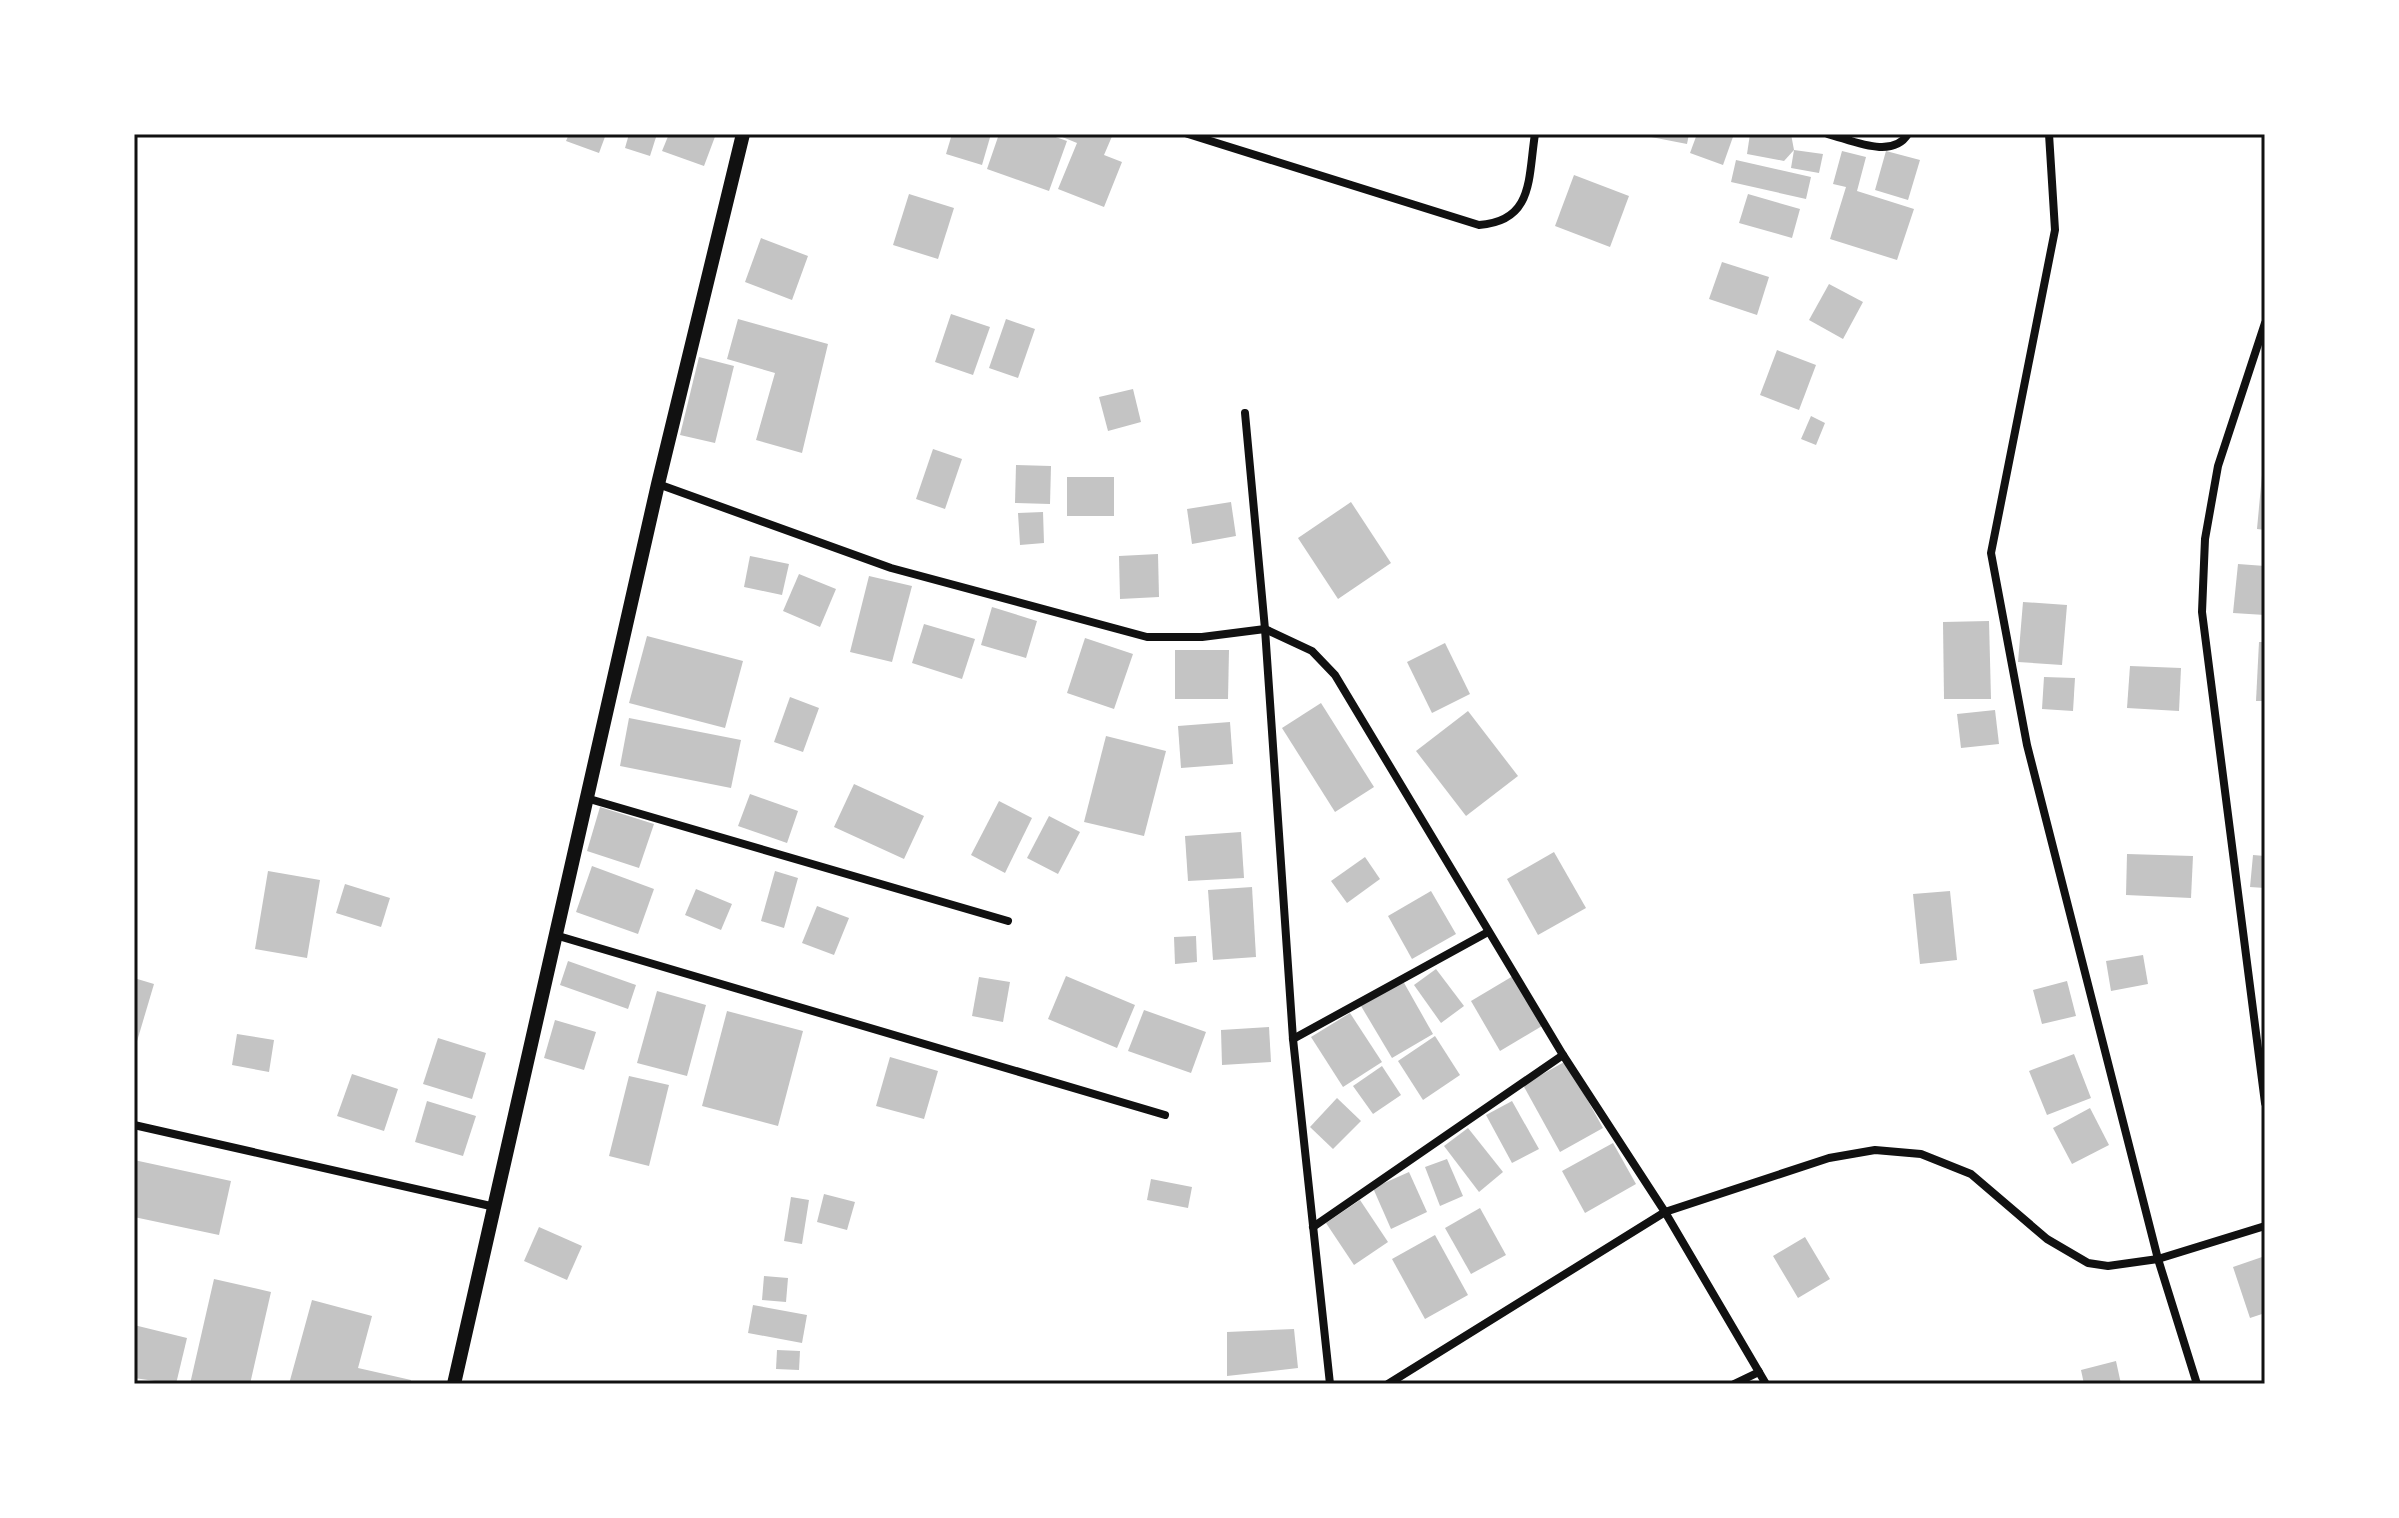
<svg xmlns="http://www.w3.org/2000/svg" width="2399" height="1518" viewBox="0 0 2399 1518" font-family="Figtree,sans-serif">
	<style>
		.building { fill: #c4c4c4 }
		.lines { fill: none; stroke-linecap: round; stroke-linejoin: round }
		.minor { stroke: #111; stroke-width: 8 }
		.tertiary { stroke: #111; stroke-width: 14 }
		.neatline { fill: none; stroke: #111; stroke-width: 3 }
	</style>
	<rect width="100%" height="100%" fill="#fff"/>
	<g class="building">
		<polygon points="569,134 606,134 599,153 566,141"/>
		<polygon points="629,134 657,134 650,156 625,148"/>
		<polygon points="669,134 716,134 704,166 662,151"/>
		<polygon points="952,134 991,134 982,165 946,154"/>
		<polygon points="999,134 1047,134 1067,141 1049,191 987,169"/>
		<polygon points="1055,134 1113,134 1104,155 1122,162 1104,207 1058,189 1077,143"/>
		<polygon points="1651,134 1689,134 1687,144 1651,137"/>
		<polygon points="1697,134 1734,134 1723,165 1690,153"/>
		<polygon points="1750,134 1791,134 1794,150 1784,161 1747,154"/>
		<polygon points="1794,150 1823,154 1819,173 1791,168"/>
		<polygon points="1842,151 1866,157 1857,191 1914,209 1897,260 1830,239 1846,187 1833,184"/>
		<polygon points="1886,151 1920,160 1908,200 1875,190"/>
		<polygon points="1736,160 1811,177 1806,199 1731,182"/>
		<polygon points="1574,175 1629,196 1610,247 1555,226"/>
		<polygon points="909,194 954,208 938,259 893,245"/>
		<polygon points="1748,194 1800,209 1792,238 1739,223"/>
		<polygon points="761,238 808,256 792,300 745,282"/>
		<polygon points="1722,262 1769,277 1757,315 1709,299"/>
		<polygon points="1829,284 1863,302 1843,339 1809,320"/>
		<polygon points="951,314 990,327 973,375 935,362"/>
		<polygon points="738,319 828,344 802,453 756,440 775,373 727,359"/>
		<polygon points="1006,319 1035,329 1018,378 989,368"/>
		<polygon points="1777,350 1816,365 1799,410 1760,395"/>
		<polygon points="699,357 734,366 715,443 680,435"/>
		<polygon points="1133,389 1141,422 1108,431 1099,397"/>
		<polygon points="1811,416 1825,423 1816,445 1801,439"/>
		<polygon points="933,449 962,459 945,509 916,499"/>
		<polygon points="1016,465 1051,466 1050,504 1015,503"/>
		<polygon points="2262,475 2265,475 2265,530 2257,529"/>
		<rect x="1067" y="477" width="47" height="39"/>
		<polygon points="1231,502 1236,536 1192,544 1187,509"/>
		<polygon points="1351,502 1391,563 1338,599 1298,538"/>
		<polygon points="1043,512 1044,543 1020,545 1018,513"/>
		<polygon points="1158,554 1159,597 1120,599 1119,556"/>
		<polygon points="750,556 789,564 782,595 744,587"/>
		<polygon points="2238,564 2265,566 2265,615 2233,613"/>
		<polygon points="799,574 836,589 820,627 783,611"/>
		<polygon points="869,576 912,586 892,662 850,652"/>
		<polygon points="2023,602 2067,605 2062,665 2018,662"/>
		<polygon points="992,607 1037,621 1026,658 981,645"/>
		<polygon points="1989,621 1991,699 1944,699 1943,622"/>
		<polygon points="924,624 975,639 962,679 912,663"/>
		<polygon points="647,636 743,661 725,728 629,703"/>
		<polygon points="1085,638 1133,654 1114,709 1067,693"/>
		<polygon points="2259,642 2265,642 2265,701 2256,701"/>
		<polygon points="1445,643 1470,694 1432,713 1407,662"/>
		<polygon points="1175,650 1229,650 1228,699 1175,699"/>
		<polygon points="2130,666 2181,668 2179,711 2127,708"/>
		<polygon points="2044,677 2075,678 2073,711 2042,709"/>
		<polygon points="790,697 819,708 803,752 774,742"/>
		<polygon points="1321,703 1374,787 1335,812 1282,728"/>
		<polygon points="1995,710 1999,744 1961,748 1957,714"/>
		<polygon points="1468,711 1518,776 1466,816 1416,751"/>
		<polygon points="629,718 741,740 731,788 620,766"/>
		<polygon points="1230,722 1233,764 1181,768 1178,726"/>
		<polygon points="1106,736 1166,751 1144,836 1084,822"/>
		<polygon points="854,784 924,816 904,859 834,827"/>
		<polygon points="750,794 798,811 787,843 738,826"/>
		<polygon points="999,801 1032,818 1005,873 971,855"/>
		<polygon points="600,807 654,824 639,868 587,851"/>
		<polygon points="1049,816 1080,832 1058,874 1027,858"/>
		<polygon points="1241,832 1244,878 1188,881 1185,836"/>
		<polygon points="1554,852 1586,908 1538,935 1507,879"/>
		<polygon points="2127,854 2193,856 2191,898 2126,895"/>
		<polygon points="2253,855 2265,856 2265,888 2250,887"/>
		<polygon points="1365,857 1380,879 1347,903 1331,881"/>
		<polygon points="592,866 654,889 638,934 576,912"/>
		<polygon points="268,871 320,880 307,958 255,949"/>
		<polygon points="775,871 798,878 784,928 761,921"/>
		<polygon points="345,884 390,898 381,927 336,913"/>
		<polygon points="1252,887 1256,957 1213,960 1208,890"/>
		<polygon points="696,889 732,904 721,930 685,915"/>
		<polygon points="1431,891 1456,934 1412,959 1388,916"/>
		<polygon points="1950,891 1957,960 1920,964 1913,894"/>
		<polygon points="817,906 849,918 834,955 802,943"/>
		<polygon points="1196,936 1197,962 1175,964 1174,937"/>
		<polygon points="2143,955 2148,984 2111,991 2106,961"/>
		<polygon points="568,961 636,985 628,1009 560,985"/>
		<polygon points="1436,969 1464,1006 1441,1023 1414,985"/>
		<polygon points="1066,976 1135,1005 1117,1048 1048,1019"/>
		<polygon points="1513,976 1542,1026 1500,1051 1471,1001"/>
		<polygon points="979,977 1010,982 1003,1022 972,1016"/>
		<polygon points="134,978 154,984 135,1048 134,1048"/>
		<polygon points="1403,981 1433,1034 1392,1058 1361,1006"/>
		<polygon points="2067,981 2076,1016 2042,1024 2033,990"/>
		<polygon points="657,991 706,1005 687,1076 637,1063"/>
		<polygon points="1144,1010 1206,1032 1191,1073 1128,1051"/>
		<polygon points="727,1011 803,1031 778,1126 702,1106"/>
		<polygon points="1350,1013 1382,1062 1343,1087 1311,1037"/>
		<polygon points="555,1020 596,1032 584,1070 544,1058"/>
		<polygon points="1269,1027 1271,1062 1222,1065 1221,1030"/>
		<polygon points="237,1034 274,1040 269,1072 232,1065"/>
		<polygon points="1435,1036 1460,1075 1423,1100 1398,1061"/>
		<polygon points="438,1038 486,1053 472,1099 423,1084"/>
		<polygon points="2074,1054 2091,1098 2047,1115 2029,1071"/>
		<polygon points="890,1057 938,1071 924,1119 876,1106"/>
		<polygon points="1566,1061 1603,1128 1560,1152 1523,1085"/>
		<polygon points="1382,1066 1401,1095 1373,1114 1353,1086"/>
		<polygon points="352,1074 398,1089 384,1131 337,1116"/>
		<polygon points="629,1076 669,1085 649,1166 609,1156"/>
		<polygon points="1337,1098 1361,1121 1333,1149 1310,1127"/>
		<polygon points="427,1101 476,1116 463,1156 415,1142"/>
		<polygon points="1512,1101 1539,1149 1512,1163 1486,1115"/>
		<polygon points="2090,1108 2109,1145 2072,1164 2053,1128"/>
		<polygon points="1468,1128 1503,1172 1479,1192 1444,1146"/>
		<polygon points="1613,1143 1636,1184 1585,1213 1562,1171"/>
		<polygon points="1447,1159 1463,1196 1440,1206 1425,1167"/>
		<polygon points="134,1160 231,1181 219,1235 134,1217"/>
		<polygon points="1409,1172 1427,1212 1391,1229 1373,1188"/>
		<polygon points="1151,1179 1192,1187 1188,1208 1147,1200"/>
		<polygon points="824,1194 855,1202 847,1230 817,1222"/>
		<polygon points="791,1197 809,1200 802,1244 784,1241"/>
		<polygon points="1360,1200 1388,1242 1354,1265 1326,1223"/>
		<polygon points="1480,1208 1506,1255 1471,1274 1445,1228"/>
		<polygon points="539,1227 582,1246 567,1280 524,1261"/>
		<polygon points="1435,1235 1468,1295 1425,1319 1392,1259"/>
		<polygon points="1805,1237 1830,1279 1798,1298 1773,1256"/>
		<polygon points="2265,1256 2265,1313 2250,1318 2233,1267"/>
		<polygon points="764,1276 788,1278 786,1302 762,1300"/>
		<polygon points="214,1279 271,1292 250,1384 190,1384"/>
		<polygon points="312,1300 372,1316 358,1368 411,1380 410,1384 289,1384"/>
		<polygon points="753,1305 807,1315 802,1343 748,1333"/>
		<polygon points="134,1325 187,1338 176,1384 134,1378"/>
		<polygon points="1294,1329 1298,1368 1227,1376 1227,1332"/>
		<polygon points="777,1350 800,1351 799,1370 776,1369"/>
		<polygon points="2116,1361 2121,1384 2084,1384 2081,1370"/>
	</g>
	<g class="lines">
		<g class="minor">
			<path d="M1188 134 1479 225C1534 221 1528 178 1535 134"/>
			<path d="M1828 134C1852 140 1892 160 1908 134"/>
			<polyline points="2049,134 2055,230 1991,553 2027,745 2158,1259 2197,1384"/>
			<polyline points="2265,323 2218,466 2205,539 2202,612 2265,1103"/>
			<polyline points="1245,413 1265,629 1293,1039 1330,1384"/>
			<polyline points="658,484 891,568 1147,637 1202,637 1265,629 1312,651 1335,675 1563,1055 1665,1212 1766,1384"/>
			<polyline points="586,798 1008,921"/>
			<polyline points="555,935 1165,1115"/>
			<polyline points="1293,1039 1488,932"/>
			<polyline points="134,1125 495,1207"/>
			<polyline points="1313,1227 1563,1055"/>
			<polyline points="1388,1384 1665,1212 1829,1158 1875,1150 1921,1154 1971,1174 2047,1239 2088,1263 2108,1266 2158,1259 2265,1226"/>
			<polyline points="1734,1384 1759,1372"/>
		</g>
		<polyline class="tertiary" points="454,1384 658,484 743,134"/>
	</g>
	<rect width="2399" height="1518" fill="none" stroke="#ffffff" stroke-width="272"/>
	<rect x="136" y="136" width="2127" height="1246" class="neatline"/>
</svg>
